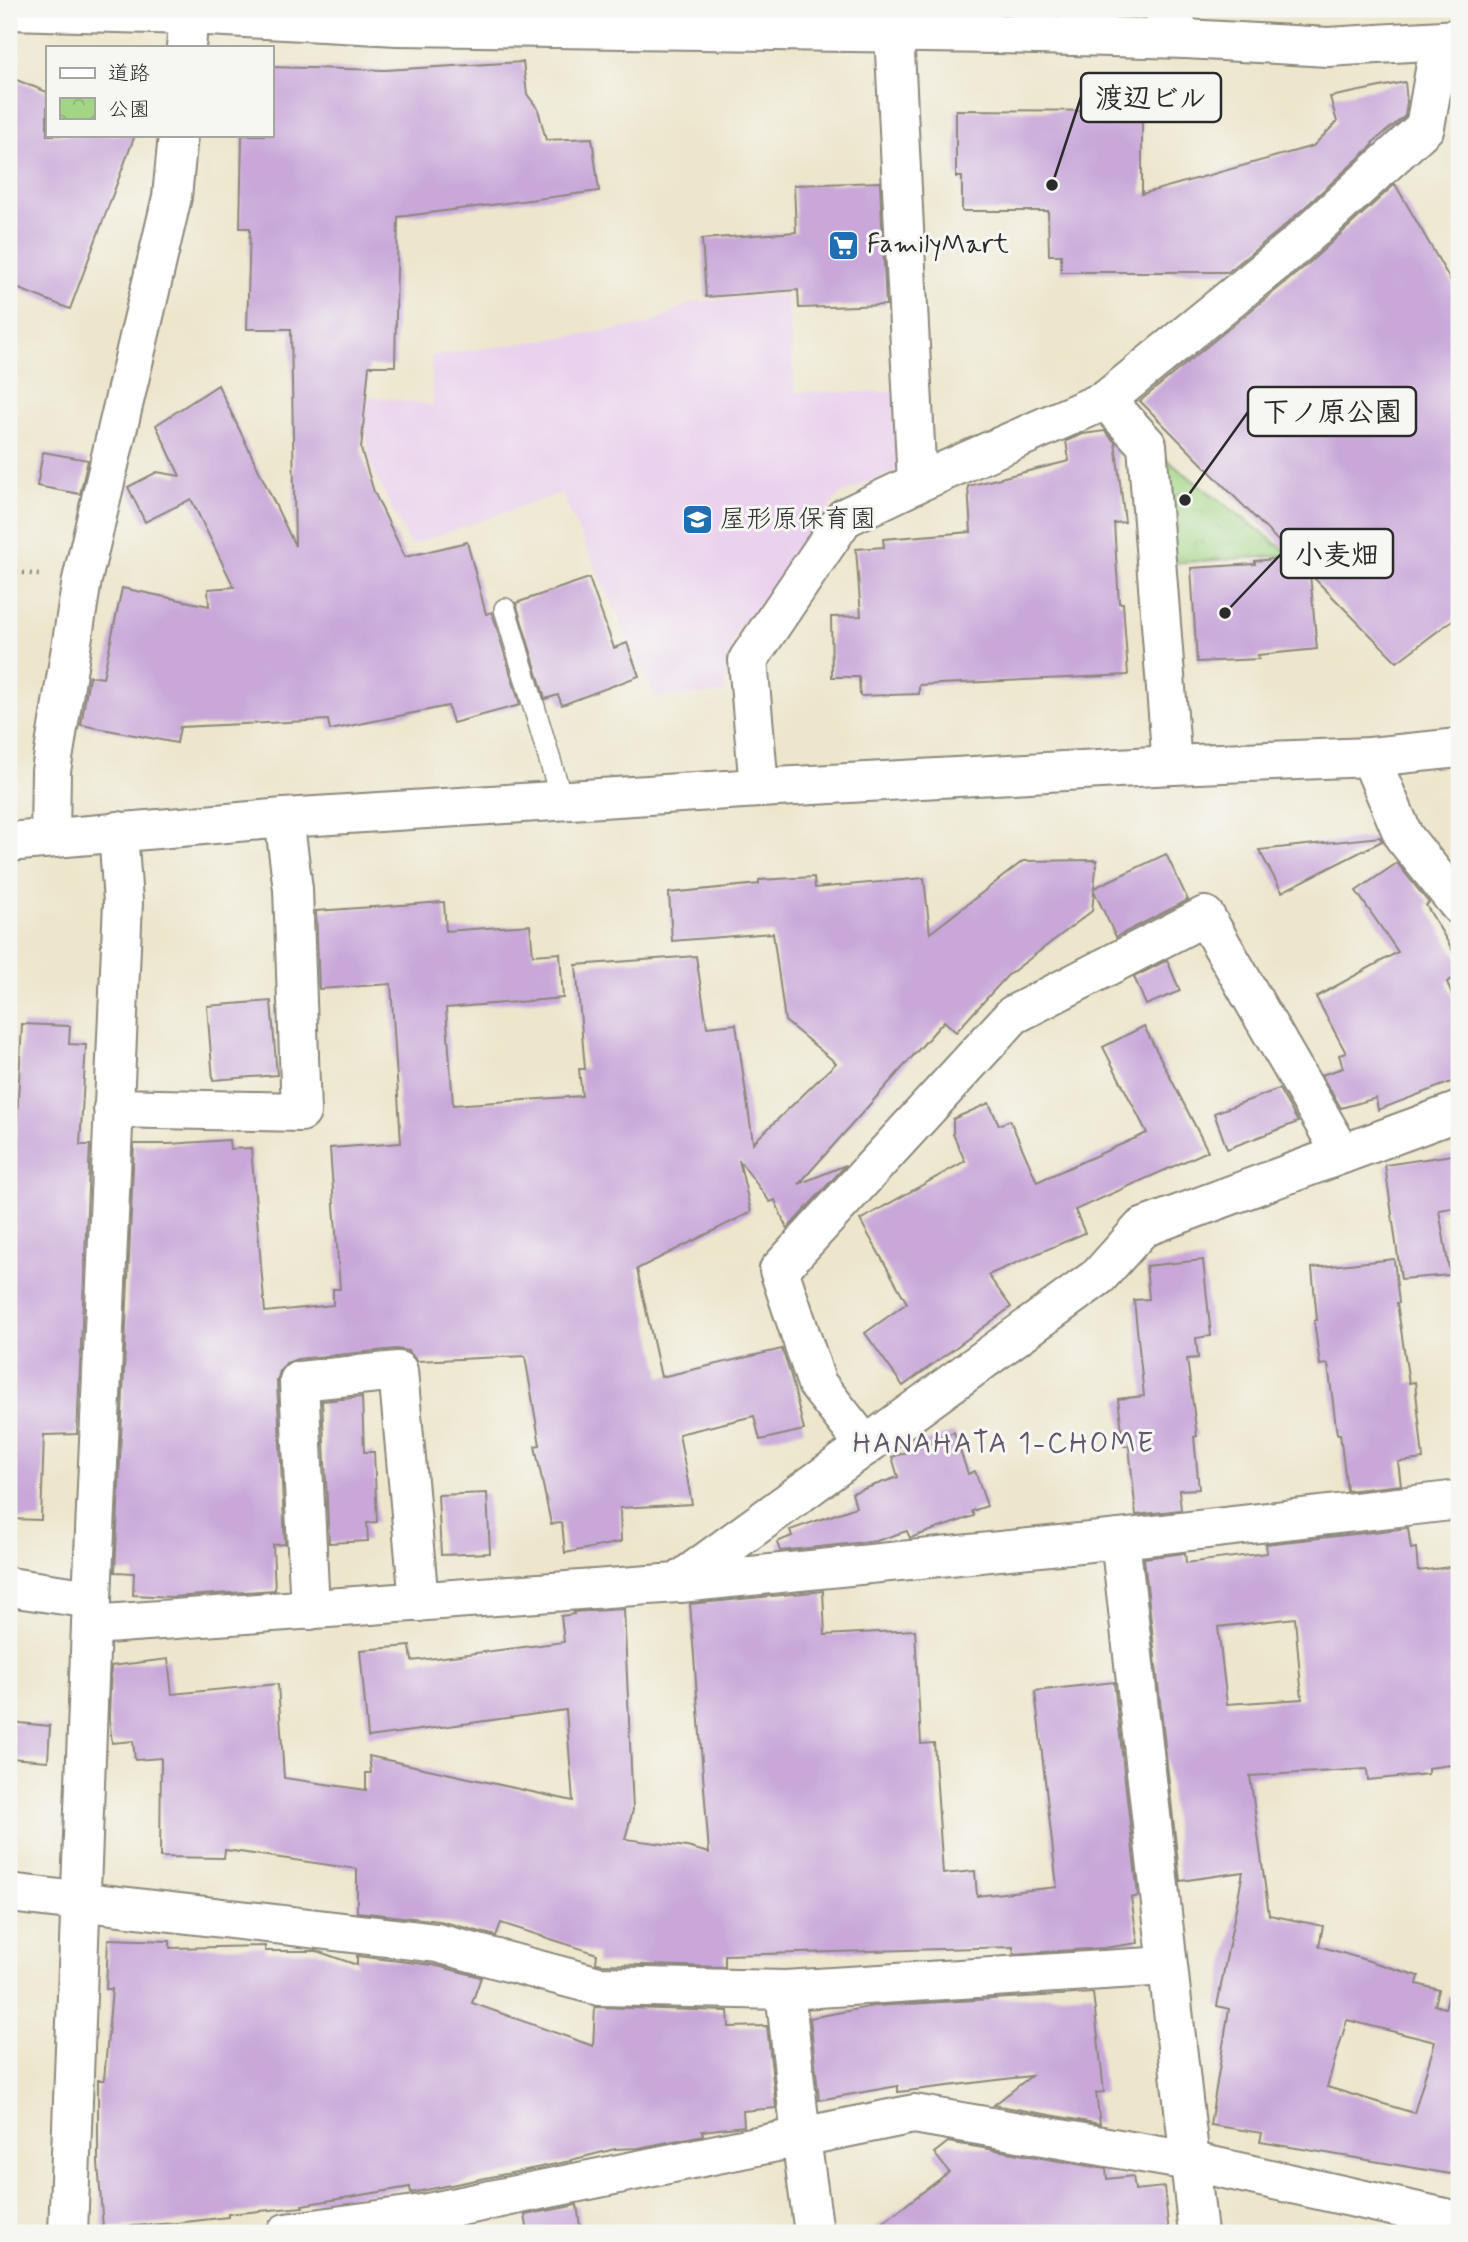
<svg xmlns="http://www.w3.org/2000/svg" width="1468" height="2242" viewBox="0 0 1468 2242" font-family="Mynerve,'Klee One',sans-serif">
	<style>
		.built { fill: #ead1ed }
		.park { fill: url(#park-crowns); stroke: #668058; stroke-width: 2 }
		.building { fill: #c9a8d9; fill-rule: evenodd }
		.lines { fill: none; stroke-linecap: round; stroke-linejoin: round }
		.service-casing { stroke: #8c887c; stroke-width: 24 }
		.minor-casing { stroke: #8c887c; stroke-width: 42 }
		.tertiary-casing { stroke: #8c887c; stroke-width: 42 }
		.secondary-casing { stroke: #8c887c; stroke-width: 42 }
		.path { stroke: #8c887c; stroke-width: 4.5; stroke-dasharray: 2 5; stroke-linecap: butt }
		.service { stroke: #fff; stroke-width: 21 }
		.minor { stroke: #fff; stroke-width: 38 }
		.tertiary { stroke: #fff; stroke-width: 38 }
		.secondary { stroke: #fff; stroke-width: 38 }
		.labels { text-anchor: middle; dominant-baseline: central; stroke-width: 6; stroke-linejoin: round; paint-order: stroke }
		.poi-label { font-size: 26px; fill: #2b2b2b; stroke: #f6f6f2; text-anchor: start }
		.neighbourhood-label { font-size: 28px; letter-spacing: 2px; fill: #625768; stroke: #f6f6f2 }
		.leader { fill: none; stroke: #2b2b2b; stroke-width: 2.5 }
		.callout-dot { fill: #2b2b2b; stroke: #f6f6f2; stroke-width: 2.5 }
		.callout { fill: #f6f6f2; stroke: #2b2b2b; stroke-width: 2.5 }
		.callout-label { font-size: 28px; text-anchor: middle; font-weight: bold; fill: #2b2b2b }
	</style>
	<defs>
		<pattern id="park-crowns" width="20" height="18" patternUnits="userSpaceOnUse" patternTransform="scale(1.75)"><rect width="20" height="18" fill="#a2d584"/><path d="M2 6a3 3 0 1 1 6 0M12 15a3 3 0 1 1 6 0" fill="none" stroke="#8cb772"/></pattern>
	</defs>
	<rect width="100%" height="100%" fill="#f6f6f2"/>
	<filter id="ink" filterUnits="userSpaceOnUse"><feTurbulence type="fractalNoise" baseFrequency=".0143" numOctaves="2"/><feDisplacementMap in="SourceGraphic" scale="14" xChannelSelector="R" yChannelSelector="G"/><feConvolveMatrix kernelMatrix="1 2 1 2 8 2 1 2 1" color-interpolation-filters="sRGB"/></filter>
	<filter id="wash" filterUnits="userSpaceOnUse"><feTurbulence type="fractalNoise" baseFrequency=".00686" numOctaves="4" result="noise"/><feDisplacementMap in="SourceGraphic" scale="28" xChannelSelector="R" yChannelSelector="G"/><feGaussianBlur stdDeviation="1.57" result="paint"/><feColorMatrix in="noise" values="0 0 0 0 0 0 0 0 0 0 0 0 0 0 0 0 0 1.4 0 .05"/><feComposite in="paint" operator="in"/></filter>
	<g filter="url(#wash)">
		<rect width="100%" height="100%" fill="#ede6cc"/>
		<polygon class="built" points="787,294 795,392 897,392 897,470 839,495 734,638 724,693 656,698 561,493 410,545 371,466 360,395 433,405 431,356 647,325 692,302"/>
		<polygon class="park" points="1147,445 1291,555 1157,564"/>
		<g id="blocks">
			<g class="building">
				<polygon points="523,62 527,94 538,109 546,140 592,138 599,191 398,217 395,366 369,366 361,449 374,492 405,557 467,542 486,614 492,612 520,705 453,723 448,706 330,730 328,720 180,727 177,743 81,725 89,676 103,678 122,588 209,606 208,589 234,587 191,499 145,522 128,487 157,472 180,476 156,425 218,385 295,546 291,329 247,329 250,228 240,228 242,135 271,135 271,67 385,70"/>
				<polygon points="9,77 47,92 47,135 135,135 70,309 9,285"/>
				<polygon points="1405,82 1407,102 1405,116 1372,143 1373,145 1281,229 1228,272 1061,272 1061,255 1049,255 1048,211 962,211 962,177 956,177 956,110 1142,111 1142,194 1313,146 1337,122 1330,97"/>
				<polygon points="880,182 886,305 799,308 798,290 706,297 702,239 796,232 794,185"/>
				<polygon points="1395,184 1459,295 1459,615 1397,662 1310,574 1317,649 1258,655 1259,659 1197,662 1191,568 1255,564 1255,561 1294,557 1140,401 1309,263"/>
				<polygon points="1105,431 1115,442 1125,522 1114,523 1119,603 1123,603 1128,675 919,685 919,694 860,696 859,677 832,677 831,617 861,616 856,549 884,547 883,539 971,532 968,486 1069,461 1066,441 1083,434"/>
				<polygon points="43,452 88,460 80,494 37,486"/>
				<polygon points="589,578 614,648 627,643 639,676 562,705 558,695 545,699 516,603"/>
				<polygon points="1380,837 1382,841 1282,892 1259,850"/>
				<polygon points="1166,854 1188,900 1116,937 1094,891 1092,911 1007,976 956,1032 944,1021 799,1184 846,1165 787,1229 775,1200 770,1202 739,1160 751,1212 637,1269 661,1377 782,1349 791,1376 804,1430 760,1440 754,1416 679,1434 692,1504 620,1508 621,1542 565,1553 562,1523 551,1524 535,1446 540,1445 525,1356 417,1361 408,1351 396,1349 297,1359 286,1363 280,1371 277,1381 285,1544 273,1545 275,1590 173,1597 133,1595 134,1573 115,1572 134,1144 169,1144 229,1140 230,1149 251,1148 265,1312 333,1305 333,1289 340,1289 330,1148 401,1143 391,984 319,989 316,911 444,902 446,931 530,925 533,955 560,953 563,998 446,1008 453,1105 582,1096 579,1069 585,1069 576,965 696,956 707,1027 736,1024 753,1143 836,1063 785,1021 773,933 672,941 669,893 759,884 759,880 814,877 815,888 924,878 930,933 1023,861 1097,860 1094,888"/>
				<polygon points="1397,863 1429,903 1426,905 1459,961 1459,975 1447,982 1459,1014 1459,1079 1378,1110 1376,1098 1341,1108 1321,1075 1343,1068 1339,1055 1346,1053 1316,997 1398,952 1356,891"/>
				<polygon points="1167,960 1180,991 1146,1005 1134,977"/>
				<polygon points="271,1001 277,1075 213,1080 207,1006"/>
				<polygon points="22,1024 70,1026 69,1044 86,1045 80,1145 90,1145 77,1434 44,1435 41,1520 9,1519 9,1135 16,1136"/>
				<polygon points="1144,1026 1208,1151 1075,1210 1085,1233 988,1275 1011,1307 903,1386 865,1333 907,1303 860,1220 965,1161 953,1134 953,1119 989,1103 999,1125 1010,1120 1037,1182 1147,1133 1103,1047"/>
				<polygon points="1279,1089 1298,1122 1227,1149 1214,1113"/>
				<polygon points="1459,1154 1459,1207 1439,1210 1450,1275 1401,1279 1385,1165"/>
				<polygon points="1394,1259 1399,1303 1397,1303 1409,1383 1415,1382 1423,1459 1398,1462 1401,1485 1347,1491 1340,1434 1337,1434 1328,1364 1320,1365 1314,1321 1317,1320 1312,1268"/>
				<polygon points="1203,1260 1211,1336 1196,1338 1198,1358 1187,1359 1197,1436 1194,1437 1199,1489 1179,1490 1181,1510 1136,1515 1129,1446 1124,1446 1118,1399 1144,1396 1134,1300 1149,1299 1146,1266"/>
				<polygon points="362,1397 364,1452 374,1452 377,1522 367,1523 368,1541 329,1543 322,1401"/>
				<polygon points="954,1432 968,1474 975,1471 987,1506 972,1511 974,1516 910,1538 907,1531 876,1541 780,1551 777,1542 792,1536 790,1530 856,1507 852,1493 898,1477 892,1457 910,1451 909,1447"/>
				<polygon points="487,1493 490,1553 441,1555 438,1495"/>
				<path d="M1408 1528 1411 1549 1416 1548 1418 1571 1459 1566V1764L1428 1768V1774L1368 1780 1367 1769 1250 1776 1269 1915 1323 1926 1319 1946 1419 1976 1417 1984 1439 1990 1435 2005 1445 2008 1449 1995 1459 1997V2143L1451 2174 1260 2142 1262 2133 1210 2125 1229 2009 1217 2006 1243 1872 1180 1881 1144 1558 1185 1553 1186 1563 1267 1553 1266 1544ZM1295 1618 1302 1699 1227 1704 1218 1627ZM1347 2020 1435 2042 1414 2113 1327 2087Z"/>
				<polygon points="823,1591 825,1635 915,1630 921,1744 934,1743 943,1874 975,1871 977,1896 1057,1887 1035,1691 1114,1682 1138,1896 1131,1898 1138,1943 1104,1948 1014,1954 1013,1947 725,1955 725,1967 602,1964 596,1963 597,1954 501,1923 496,1936 440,1921 357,1912 357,1869 225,1850 224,1858 160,1857 161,1758 135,1760 133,1741 112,1743 109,1717 111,1666 168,1659 172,1694 278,1684 284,1778 366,1790 366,1773 371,1773 369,1756 573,1801 566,1710 368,1737 360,1650 410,1646 412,1661 564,1642 561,1616 574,1614 573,1612 624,1609 633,1810 625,1839 687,1847 709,1853 690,1604"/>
				<polygon points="9,1722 50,1726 48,1761 9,1758"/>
				<polygon points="108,1939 170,1941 170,1948 265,1946 265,1951 317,1951 357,1965 357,1956 433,1965 481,1977 472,2003 593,2046 595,2007 728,2011 729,2027 767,2026 776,2108 743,2111 744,2126 702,2131 703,2135 638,2148 615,2149 571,2160 571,2161 411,2193 410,2187 302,2205 303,2207 228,2214 228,2217 176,2223 103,2228 98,2163 98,2080 104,2080 112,1989 106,1989"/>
				<polygon points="1093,1993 1104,2092 1096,2093 1100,2124 994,2105 1031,2076 898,2092 898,2086 819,2100 810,2018 874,2006"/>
				<polygon points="948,2142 1106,2169 1107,2179 1133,2176 1135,2190 1164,2187 1169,2233 869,2233 949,2172 934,2153"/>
				<polygon points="577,2205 581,2233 528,2233 525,2215"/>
			</g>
		</g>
	</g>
	<g filter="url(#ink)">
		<use href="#blocks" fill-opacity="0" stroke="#8c887c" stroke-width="2"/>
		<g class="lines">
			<defs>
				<polyline id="service" points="505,609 562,801"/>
				<g id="minor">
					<polyline points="1163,9 1186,39"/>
					<polyline points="894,32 917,483"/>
					<polyline points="186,47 189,15"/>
					<polyline points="1370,757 1404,837 1459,905"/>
					<polyline points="1172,765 1147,445 1106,400 1295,246 1425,127 1440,42"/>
					<polyline points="759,788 748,660 844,518 917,483 1106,400"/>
					<polyline points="50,838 51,771 82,580 172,197 178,135"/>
					<polyline points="113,1108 301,1112 293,889 284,818"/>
					<polyline points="866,1446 817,1384 779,1270 1013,1015 1205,916 1342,1154"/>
					<polyline points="1120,1539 1198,2233"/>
					<polyline points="680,1583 1120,1539 1459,1500"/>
					<polyline points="9,1587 92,1599"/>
					<polyline points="310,1610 299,1381 398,1371 419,1602"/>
					<polyline points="91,1625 677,1583 1099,1276 1142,1228 1459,1111"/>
					<polyline points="9,1893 437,1943 599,1986 785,1990 1167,1966"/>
					<polyline points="785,1990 801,2138 814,2233"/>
					<polyline points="68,2233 92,1599 123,902 118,831"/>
					<polyline points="286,2233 422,2214 914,2114 1189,2161 1459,2221"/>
				</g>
				<polyline id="tertiary" points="9,842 284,818 759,788 1172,765 1370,757 1459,748"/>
				<polyline id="secondary" points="9,10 189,15 398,26 999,34 1186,39 1328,47 1459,39"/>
			</defs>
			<use href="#service" class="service-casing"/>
			<use href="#minor" class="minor-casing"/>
			<use href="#tertiary" class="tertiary-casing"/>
			<use href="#secondary" class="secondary-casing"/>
			<polyline class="path" points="9,571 39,575"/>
			<use href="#service" class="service"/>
			<use href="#minor" class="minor"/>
			<use href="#tertiary" class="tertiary"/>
			<use href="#secondary" class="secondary"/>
		</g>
	</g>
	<defs>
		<symbol id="supermarket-square" viewBox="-11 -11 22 22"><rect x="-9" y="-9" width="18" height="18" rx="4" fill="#1f6fb2" stroke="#f6f6f2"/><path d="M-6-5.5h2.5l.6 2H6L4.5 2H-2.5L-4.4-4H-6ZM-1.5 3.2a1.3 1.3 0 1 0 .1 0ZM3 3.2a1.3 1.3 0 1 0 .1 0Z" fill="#fff"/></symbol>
		<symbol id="school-square" viewBox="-11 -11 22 22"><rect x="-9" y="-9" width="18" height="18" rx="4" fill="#1f6fb2" stroke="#f6f6f2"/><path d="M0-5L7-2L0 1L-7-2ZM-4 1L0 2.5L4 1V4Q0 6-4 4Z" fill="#fff"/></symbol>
	</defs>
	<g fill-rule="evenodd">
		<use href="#supermarket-square" x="826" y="228" width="35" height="35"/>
		<use href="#school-square" x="680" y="502" width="35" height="35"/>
	</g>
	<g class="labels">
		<g class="poi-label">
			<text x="867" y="245">FamilyMart</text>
			<text x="720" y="520">屋形原保育園</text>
		</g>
		<g class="neighbourhood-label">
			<text x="1004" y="1444">HANAHATA 1-CHOME</text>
		</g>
	</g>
	<path class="leader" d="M1052 185L1081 97M1185 500L1248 412M1225 613L1281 554"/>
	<g class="callout-dot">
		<circle cx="1052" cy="185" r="7"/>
		<circle cx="1185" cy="500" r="7"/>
		<circle cx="1225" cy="613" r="7"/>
	</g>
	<g class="callout">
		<rect x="1081" y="73" width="140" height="49" rx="7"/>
		<rect x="1248" y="387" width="168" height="49" rx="7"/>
		<rect x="1281" y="529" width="112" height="49" rx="7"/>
	</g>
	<g class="callout-label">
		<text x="1151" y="107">渡辺ビル</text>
		<text x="1332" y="421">下ノ原公園</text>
		<text x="1337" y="564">小麦畑</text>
	</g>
	<rect width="1468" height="2242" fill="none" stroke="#f6f6f2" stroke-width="35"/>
	<rect x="46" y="46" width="228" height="91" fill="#f6f6f2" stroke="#a5a5a2" stroke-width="2"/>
	<rect x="60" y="68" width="35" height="10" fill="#ffffff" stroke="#a5a5a2" stroke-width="2"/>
	<text x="108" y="80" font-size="21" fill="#2b2b2b">道路</text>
	<rect x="60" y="98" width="35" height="21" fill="url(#park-crowns)" stroke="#a5a5a2" stroke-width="2"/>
	<text x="108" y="116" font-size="21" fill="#2b2b2b">公園</text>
</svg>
